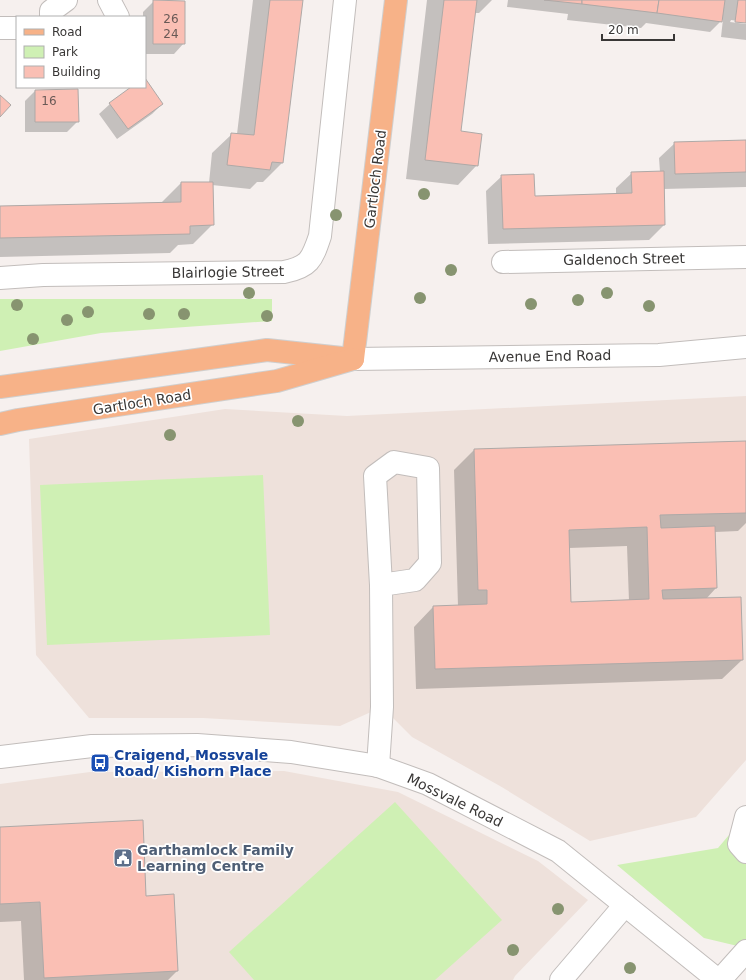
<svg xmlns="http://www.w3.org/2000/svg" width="746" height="980" viewBox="0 0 746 980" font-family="'DejaVu Sans',sans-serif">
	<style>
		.built { fill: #eee1db }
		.green { fill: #cff0b4 }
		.shadow { fill: #0003; fill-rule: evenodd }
		.building { fill: #fabfb4; stroke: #aea9a7; fill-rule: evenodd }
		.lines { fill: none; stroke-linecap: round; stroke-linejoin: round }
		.minor-casing { stroke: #c2bdbb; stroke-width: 24 }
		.major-casing { stroke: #cfcfcf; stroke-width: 24 }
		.minor { stroke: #fff; stroke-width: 22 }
		.major { stroke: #f7b288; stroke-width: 22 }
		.tree { fill: #879470 }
		.labels { text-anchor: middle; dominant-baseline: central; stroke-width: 3.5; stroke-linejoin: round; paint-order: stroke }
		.number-label { font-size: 12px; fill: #695956 }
		.street-label { font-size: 14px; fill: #393736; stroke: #fff }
		.transit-label { font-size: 14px; font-weight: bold; fill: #164399; stroke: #fff; text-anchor: start }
		.service-label { font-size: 14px; font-weight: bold; fill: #4e5e75; stroke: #fff; text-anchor: start }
	</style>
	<rect width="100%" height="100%" fill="#f6f0ee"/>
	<g class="built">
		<polygon points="746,396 746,760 696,817 590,841 500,786 412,737 382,707 340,726 203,718 89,718 36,655 29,439 225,409 347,416"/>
		<polygon points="284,771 398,792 538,861 588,900 515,976 513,980 0,980 0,784 90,772"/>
	</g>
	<g class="green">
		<polygon points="0,299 272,299 272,321 101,333 0,351"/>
		<polygon points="263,475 270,635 47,645 40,485"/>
		<polygon points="395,802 502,920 435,980 254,980 229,952"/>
		<polygon points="746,815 746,948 704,938 617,865 718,848"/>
	</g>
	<g class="shadow">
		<polygon points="253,0 302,0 282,163 263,182 257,182 250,189 212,185 213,224 193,244 178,245 170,253 0,257 0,207 161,203 181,183 209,183 212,153 232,134 237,134"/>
		<polygon points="427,0 492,0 479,13 474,13 460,132 477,165 458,185 406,179"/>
		<polygon points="508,0 746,0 746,22 731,20 730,22 746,24 746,40 721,37 723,19 710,32 646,23 641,28 567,20 568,14 507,7"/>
		<polygon points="154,1 184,43 174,54 145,54 145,17 143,17 143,12"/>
		<polygon points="145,80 162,104 152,114 117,139 99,114 110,104 133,87 145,87"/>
		<polygon points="35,91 78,121 67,132 25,132 25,101"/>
		<polygon points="746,141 746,187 663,189 664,225 649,240 488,244 486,191 502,176 534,197 616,195 616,188 632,173 660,172 659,158 675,143"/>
		<path d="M746 442V523L738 531 715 532 716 588 706 599 742 660 722 679 416 689 414 627 433 607 458 606 454 470 474 450ZM627 546 629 601 571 603 569 548Z"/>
		<polygon points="0,828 145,897 177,971 168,980 24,980 21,921 0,922"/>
	</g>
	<g class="building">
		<polygon points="153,0 185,1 185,44 153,44"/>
		<polygon points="270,0 303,0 283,163 272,162 270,170 227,165 231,133 254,135"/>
		<polygon points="444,0 477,0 461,131 482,134 478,166 425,160"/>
		<polygon points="544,0 582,0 582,4"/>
		<polygon points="582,0 659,0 657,13 582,4"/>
		<polygon points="659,0 725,0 722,22 657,13"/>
		<polygon points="738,0 746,0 746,23 735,22"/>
		<polygon points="145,78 163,104 128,129 109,103 131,87 145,87"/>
		<polygon points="78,89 79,122 35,122 35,90"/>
		<polygon points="0,95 11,105 0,117"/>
		<polygon points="746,140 746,172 675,174 674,142"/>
		<polygon points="664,171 665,225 503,229 501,175 534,174 535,196 632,193 631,172"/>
		<polygon points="181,182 213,182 214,225 190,226 190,234 0,238 0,206 181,202"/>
		<path d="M746 441V513L660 515 661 528 715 526 717 588 662 590 663 599 741 597 743 660 435 669 433 606 487 604V590H478L474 449ZM647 527 649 599 571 602 569 530Z"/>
		<polygon points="143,820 146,896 174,894 178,971 44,978 40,902 0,904 0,827"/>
	</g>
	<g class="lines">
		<defs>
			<g id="minor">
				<polyline points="109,0 118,17"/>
				<polyline points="51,17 51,11 66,0"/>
				<polyline points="0,28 17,28"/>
				<polyline points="503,262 746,257"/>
				<path d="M0 278 43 275 284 272C309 267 312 260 320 236L345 0"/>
				<polyline points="353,359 659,355 746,347"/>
				<polyline points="0,757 92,746 197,745 291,752 378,766 428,784 558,851 718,980"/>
				<polyline points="378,766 382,707 381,585 375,476 394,462 428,468 430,563 415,580 381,585"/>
				<polyline points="746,817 739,844 746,852"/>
				<polyline points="561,980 625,905"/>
				<polyline points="720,980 746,951"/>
			</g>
			<g id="major">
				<polyline points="353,359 396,0"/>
				<polyline points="0,387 267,350 342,358"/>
				<polyline points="0,424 18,420 277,381 353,359"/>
			</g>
		</defs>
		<use href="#minor" class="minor-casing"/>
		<use href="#major" class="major-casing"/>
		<use href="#minor" class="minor"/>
		<use href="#major" class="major"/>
	</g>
	<g class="tree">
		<circle cx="424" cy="194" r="6"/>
		<circle cx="336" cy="215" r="6"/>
		<circle cx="451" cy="270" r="6"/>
		<circle cx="249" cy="293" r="6"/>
		<circle cx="607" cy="293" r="6"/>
		<circle cx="420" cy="298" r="6"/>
		<circle cx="578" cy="300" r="6"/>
		<circle cx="531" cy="304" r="6"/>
		<circle cx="17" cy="305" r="6"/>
		<circle cx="649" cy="306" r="6"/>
		<circle cx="88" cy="312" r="6"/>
		<circle cx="149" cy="314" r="6"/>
		<circle cx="184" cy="314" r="6"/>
		<circle cx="267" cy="316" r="6"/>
		<circle cx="67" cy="320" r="6"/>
		<circle cx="33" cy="339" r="6"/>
		<circle cx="298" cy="421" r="6"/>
		<circle cx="170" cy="435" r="6"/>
		<circle cx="558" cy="909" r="6"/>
		<circle cx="513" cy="950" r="6"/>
		<circle cx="630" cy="968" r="6"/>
	</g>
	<defs>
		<symbol id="bus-square" viewBox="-11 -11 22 22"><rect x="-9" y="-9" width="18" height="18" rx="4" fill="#1a4fb4" stroke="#fff"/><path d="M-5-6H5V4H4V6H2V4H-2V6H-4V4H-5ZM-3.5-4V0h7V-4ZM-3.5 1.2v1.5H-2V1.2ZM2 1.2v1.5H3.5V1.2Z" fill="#fff"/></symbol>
		<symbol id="civic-square" viewBox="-11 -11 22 22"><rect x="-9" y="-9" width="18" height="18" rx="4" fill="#5c6f8a" stroke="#fff"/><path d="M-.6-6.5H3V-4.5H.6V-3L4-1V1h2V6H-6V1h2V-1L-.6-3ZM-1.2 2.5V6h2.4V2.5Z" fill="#fff"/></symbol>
	</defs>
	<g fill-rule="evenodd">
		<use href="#bus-square" x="89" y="752" width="22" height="22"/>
		<use href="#civic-square" x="112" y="847" width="22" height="22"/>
	</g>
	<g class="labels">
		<g class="number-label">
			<text x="171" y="19">26</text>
			<text x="171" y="34">24</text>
			<text x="49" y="101">16</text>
		</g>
		<g class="street-label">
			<text transform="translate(375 179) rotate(-83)">Gartloch Road</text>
			<text transform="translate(624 259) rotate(-1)">Galdenoch Street</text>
			<text transform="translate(228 272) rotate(-1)">Blairlogie Street</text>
			<text transform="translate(550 356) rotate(-1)">Avenue End Road</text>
			<text transform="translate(142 402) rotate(-9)">Gartloch Road</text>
			<text transform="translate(455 800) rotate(26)">Mossvale Road</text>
		</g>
		<g class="transit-label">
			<text x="114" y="755">Craigend, Mossvale<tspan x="114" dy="16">Road/ Kishorn Place</tspan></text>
		</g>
		<g class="service-label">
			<text x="137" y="850">Garthamlock Family<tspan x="137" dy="16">Learning Centre</tspan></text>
		</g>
	</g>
	<rect x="16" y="16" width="130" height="72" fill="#ffffff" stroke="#b0afaf"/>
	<rect x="24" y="29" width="20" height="6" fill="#f7b288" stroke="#b0afaf"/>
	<text x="52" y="36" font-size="12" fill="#393736">Road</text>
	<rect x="24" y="46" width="20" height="12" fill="#cff0b4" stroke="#b0afaf"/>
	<text x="52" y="56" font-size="12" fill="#393736">Park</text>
	<rect x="24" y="66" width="20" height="12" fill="#fabfb4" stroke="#b0afaf"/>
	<text x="52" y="76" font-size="12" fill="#393736">Building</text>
	<path d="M602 34v6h72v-6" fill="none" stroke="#393736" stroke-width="2"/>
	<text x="608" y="34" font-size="12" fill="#393736" stroke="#ffffff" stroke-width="3" paint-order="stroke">20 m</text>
</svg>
